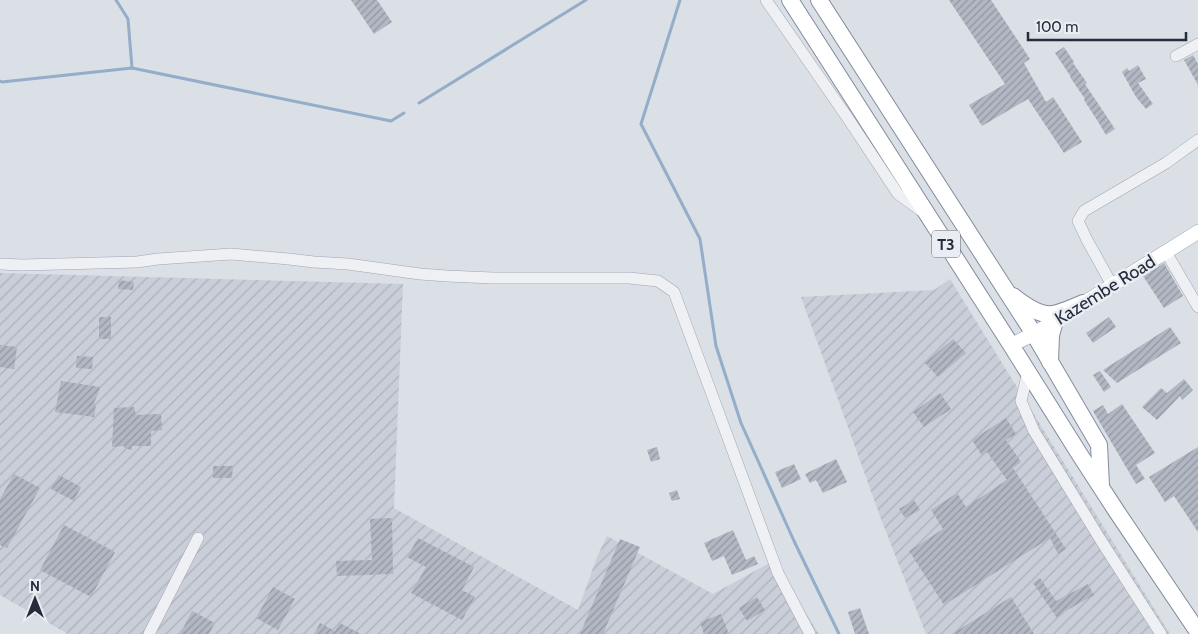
<svg xmlns="http://www.w3.org/2000/svg" width="1198" height="634" viewBox="0 0 1198 634" font-family="Cabin,sans-serif">
	<style>
		.industrial { fill: url(#industrial-furrows) }
		.lines { fill: none; stroke-linecap: round; stroke-linejoin: round }
		.stream { stroke: #94adc8; stroke-width: 3 }
		.building { fill: url(#building-hatch) }
		.minor-casing { stroke: #a1a6b0; stroke-width: 12 }
		.major-casing { stroke: #9aa4b2; stroke-width: 15 }
		.highway-casing { stroke: #828d9d; stroke-width: 18 }
		.minor { stroke: #eef0f4; stroke-width: 11 }
		.major { stroke: #fff; stroke-width: 14 }
		.highway { stroke: #fff; stroke-width: 16 }
		.labels { text-anchor: middle; dominant-baseline: central; stroke-width: 5; stroke-linejoin: round; paint-order: stroke }
		.shield { fill: #eaeef4; stroke: #606773; stroke-width: 1 }
		.shield-label { font-size: 16px; font-weight: bold; fill: #252d3c }
		.street-label { font-size: 18px; fill: #252d3c; stroke: #eaeef4 }
	</style>
	<defs>
		<pattern id="industrial-furrows" width="10" height="10" patternUnits="userSpaceOnUse" patternTransform="scale(1.25)"><rect width="10" height="10" fill="#c9ced8"/><path d="M-1 1l2-2M0 10L10 0M9 11l2-2" fill="none" stroke="#acb1ba"/></pattern>
		<pattern id="building-hatch" width="6" height="6" patternUnits="userSpaceOnUse" patternTransform="scale(1.25)"><rect width="6" height="6" fill="#b2b8c3"/><path d="M-1 1l2-2M0 6l6-6M5 7l2-2" fill="none" stroke="#9196a0"/></pattern>
	</defs>
	<rect width="100%" height="100%" fill="#dbdfe6"/>
	<g class="industrial">
		<polygon points="0,273 403,284 394,508 578,610 597,557 607,536 713,594 773,561 819,634 68,634 0,595"/>
		<polygon points="950,279 1170,634 926,634 881,519 801,297 934,290"/>
	</g>
	<g class="lines">
		<g class="stream">
			<polyline points="116,0 128,19 132,68"/>
			<polyline points="680,0 641,124 700,239 716,346 741,423 794,541 839,634"/>
			<polyline points="0,81 2,82 132,68 391,121 404,113"/>
			<polyline points="419,103 586,0"/>
		</g>
	</g>
	<g class="building">
		<polygon points="351,0 377,0 392,22 374,34"/>
		<polygon points="949,0 991,0 1030,59 1024,63 1046,102 1053,97 1082,142 1064,153 1028,99 982,126 969,105 1005,84"/>
		<polygon points="1064,47 1074,62 1073,63 1087,83 1085,84 1115,129 1106,135 1097,120 1084,100 1085,99 1070,77 1071,77 1055,53"/>
		<polygon points="1193,55 1198,64 1198,85 1184,60"/>
		<polygon points="1138,65 1146,79 1138,83 1153,104 1146,109 1136,97 1122,72 1127,68 1129,71"/>
		<polygon points="1164,263 1183,296 1164,308 1143,276"/>
		<polygon points="119,280 134,282 133,290 118,289"/>
		<rect x="99" y="317" width="12" height="22"/>
		<polygon points="1109,317 1116,327 1093,343 1086,333"/>
		<polygon points="1170,327 1181,343 1117,383 1103,370"/>
		<polygon points="953,339 966,353 938,377 925,363"/>
		<polygon points="0,345 17,347 14,369 0,367"/>
		<polygon points="77,356 93,357 92,369 76,368"/>
		<polygon points="1100,371 1111,387 1104,392 1093,375"/>
		<polygon points="1184,379 1193,390 1182,400 1180,396 1157,420 1142,407 1161,388 1167,393"/>
		<polygon points="61,381 100,387 99,391 94,403 96,404 94,417 55,412"/>
		<polygon points="940,393 951,409 924,427 913,412"/>
		<polygon points="1122,404 1155,453 1136,465 1145,479 1136,484 1093,411 1103,405 1108,414"/>
		<polygon points="134,407 136,415 161,414 162,430 151,431 151,446 132,446 132,450 124,448 124,446 112,447 114,408"/>
		<polygon points="1006,418 1016,434 1006,440 1021,462 1013,468 1066,549 1058,554 1050,538 944,605 909,551 943,529 931,510 957,493 966,507 1007,480 987,452 982,456 972,440"/>
		<polygon points="657,447 660,459 651,462 647,450"/>
		<polygon points="1198,447 1198,532 1174,496 1165,502 1149,477"/>
		<polygon points="836,459 847,482 823,493 816,480 810,483 805,474"/>
		<polygon points="794,464 801,479 782,488 775,472"/>
		<polygon points="213,466 233,466 232,478 213,478"/>
		<polygon points="14,474 40,488 7,548 0,545 0,499"/>
		<polygon points="59,475 81,487 74,501 51,489"/>
		<polygon points="677,490 680,499 672,501 669,493"/>
		<polygon points="914,500 920,510 905,518 899,509"/>
		<polygon points="392,518 393,574 337,576 336,561 372,560 370,519"/>
		<polygon points="64,525 115,552 91,597 40,570"/>
		<polygon points="733,530 746,560 754,556 758,564 732,575 724,556 712,561 704,543"/>
		<polygon points="418,538 474,567 462,590 475,597 462,620 411,593 426,567 407,557"/>
		<polygon points="620,539 640,547 603,634 580,634"/>
		<polygon points="1040,578 1056,601 1088,584 1094,595 1064,612 1064,613 1057,618 1033,583"/>
		<polygon points="273,587 295,599 278,630 256,618"/>
		<polygon points="757,597 765,610 747,621 739,608"/>
		<polygon points="1011,597 1034,634 952,634"/>
		<polygon points="860,608 869,634 855,634 848,612"/>
		<polygon points="192,611 215,623 209,634 180,634"/>
		<polygon points="721,614 729,634 704,634 700,622"/>
		<polygon points="320,623 335,631 340,623 361,634 314,634"/>
	</g>
	<g class="lines">
		<defs>
			<g id="minor">
				<polyline points="766,0 847,117 898,194 923,212"/>
				<polyline points="1176,56 1198,44"/>
				<polyline points="1166,252 1198,307"/>
				<polyline points="0,264 22,265 137,262 158,259 231,254 289,259 314,262 348,264 420,274 447,276 493,278 629,278 658,281 674,292 778,573 810,634"/>
				<polyline points="1112,285 1087,240 1078,221 1084,211 1166,163 1198,140"/>
				<polyline points="1028,372 1021,401 1034,431 1100,539 1161,634"/>
				<polyline points="149,634 198,538"/>
			</g>
			<polyline id="major" points="1011,345 1034,334 1198,232"/>
			<g id="highway">
				<polyline points="790,0 1011,345 1080,455 1117,512 1198,632"/>
				<polyline points="819,0 1034,334 1099,445 1101,486"/>
				<path d="M1013 296C1023 304 1039 316 1053 314 1063 312 1074 307 1083 303"/>
				<polyline points="1050,362 1051,335 1055,321"/>
			</g>
		</defs>
		<use href="#minor" class="minor-casing"/>
		<use href="#major" class="major-casing"/>
		<use href="#highway" class="highway-casing"/>
		<use href="#minor" class="minor"/>
		<use href="#major" class="major"/>
		<use href="#highway" class="highway"/>
	</g>
	<g class="labels">
		<rect class="shield" x="932" y="230.5" width="28" height="27" rx="4"/>
		<g class="shield-label">
			<text x="946" y="244">T3</text>
		</g>
		<g class="street-label">
			<text transform="translate(1105 290) rotate(-32)">Kazembe Road</text>
		</g>
	</g>
	<g transform="translate(35 599)" stroke="#eaeef4" stroke-width="4" paint-order="stroke">
	<path d="M0-4L9 19L0 12L-9 19Z" fill="#252d3c"/>
	<text y="-8" font-size="14" font-weight="bold" text-anchor="middle" fill="#252d3c">N</text>
	</g>
	<path d="M1028 32v8h158v-8" fill="none" stroke="#252d3c" stroke-width="2.5"/>
	<text x="1036" y="32" font-size="15" fill="#252d3c" stroke="#eaeef4" stroke-width="4" paint-order="stroke">100 m</text>
</svg>
